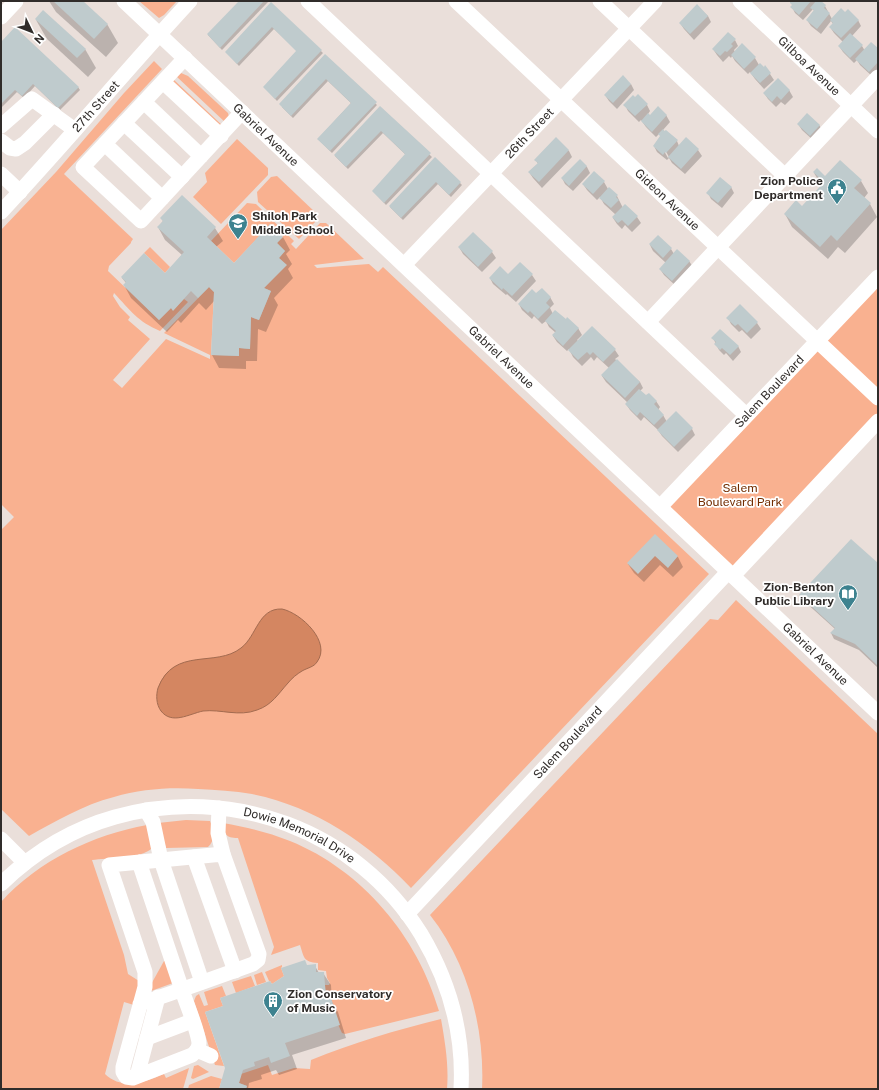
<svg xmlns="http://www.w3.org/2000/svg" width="879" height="1090" viewBox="0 0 879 1090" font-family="'Public Sans',sans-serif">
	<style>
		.green { fill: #f9b190 }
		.water { fill: #d48661; stroke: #a36b50 }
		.shadow { fill: #0003; fill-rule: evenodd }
		.building { fill: #bfcbcd }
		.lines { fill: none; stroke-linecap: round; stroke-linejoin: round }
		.minor { stroke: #fff; stroke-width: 15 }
		.labels { text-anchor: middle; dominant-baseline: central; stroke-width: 3.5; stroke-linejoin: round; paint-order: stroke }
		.street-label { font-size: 12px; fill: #302c2a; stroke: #fff }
		.poi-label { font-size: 12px; font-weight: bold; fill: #302c2a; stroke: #fff; text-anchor: end }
		.park-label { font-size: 12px; fill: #732d00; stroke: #fff }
	</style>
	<rect width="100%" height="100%" fill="#eadfda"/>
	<g class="green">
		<polygon points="139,1 177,1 164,15 159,18"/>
		<path d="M154 61 162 69 64 174 133 239 131 242V243L109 266 108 271 159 320 171 308 173 310 184 299 188 302 160 331C137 321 131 311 114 293L113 296 120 307 130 317 128 320 150 339 113 380 122 388 166 339 210 359V355L164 333 209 287 214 292 211 355 239 356V348L250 349 251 317 259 320 271 291 264 288 286 265 279 258 285 251 277 243 283 236 270 225 234 263 211 241 247 203 256 204 294 241 291 244 296 249 320 223H326L364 259 314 265 317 268 369 264 378 272 383 267 709 574 411 888C369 843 313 806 252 794 234 791 216 790 198 789 170 787 141 789 114 797 83 805 56 821 29 836L1 809V530L14 517 1 504V230L56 172 124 93Z"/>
		<polygon points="181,73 188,76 228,113 229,117 227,124 176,76"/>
		<polygon points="173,79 224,127 223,128 172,83"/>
		<polygon points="237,139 268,168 268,175 221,224 193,197 207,182 205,173"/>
		<polygon points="277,176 317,214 317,220 299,239 258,202 257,192 271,177"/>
		<polygon points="150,247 170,267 165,273 144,253"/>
		<polygon points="878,276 878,421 733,576 660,507"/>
		<path d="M736 600 878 734V1089H482C485 1029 468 963 430 915L710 619 718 620Z"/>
		<path d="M186 820 210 821C214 830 215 841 208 847L166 848 158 823Z"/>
		<path d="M223 823C246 827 268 832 290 841 362 870 418 937 439 1011L345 1034 342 1033 326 998 325 985H329L330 983 327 978 326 971 318 970V963C303 962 304 957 300 945L271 955 274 947 238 838C225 838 225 834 223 823Z"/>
		<path d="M147 825 152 848C142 859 107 858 92 860L124 955 128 974 139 981 134 1005 124 1002 105 1074C122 1090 143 1083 164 1074L166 1078 189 1068 183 1089H1V902C39 860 93 835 147 825Z"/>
		<polygon points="164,961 166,961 173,983 151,991 149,988"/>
		<polygon points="282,965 282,967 281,968 284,976 272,984 270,981 269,981 265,972"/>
		<polygon points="262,972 266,982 257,985 254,975"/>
		<polygon points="251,976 255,986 236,993 232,982"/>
		<polygon points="222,986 226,996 220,998 223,1006 205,1012 224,1066 215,1065 194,1001 196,996 199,994 204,1006 208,1005 204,992"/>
		<path d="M441 1019C445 1042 449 1065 447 1089H246L247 1086 239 1083 241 1074 268 1065 272 1075 294 1068 310 1069 311 1060C353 1043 396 1030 441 1019Z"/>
		<polygon points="198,1065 209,1072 193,1079 191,1078 194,1066"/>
		<polygon points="211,1076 222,1079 219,1089 188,1089 189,1085"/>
	</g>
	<path class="water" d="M282 609C301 613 332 642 317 662 314 667 307 668 302 671 297 674 292 678 288 683 278 694 272 705 257 710 239 717 221 709 203 711 189 714 172 725 161 711 156 704 156 695 158 688 174 646 216 668 241 648 257 636 258 608 282 609Z"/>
	<g class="shadow">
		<polygon points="49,1 81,1 107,24 118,43 106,57 56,12"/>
		<polygon points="240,1 268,2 222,50 208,35"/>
		<polygon points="792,1 820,1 825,6 832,19 858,20 861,26 852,36 862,46 865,51 878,50 878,72 873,77 860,65 857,60 854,63 843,52 839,46 843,42 834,33 830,27 833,24 831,21 821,34 811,26 807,20 814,11 813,9 803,20 795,13 792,7"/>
		<polygon points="271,3 323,53 277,101 264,87 297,51 274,29 239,66 226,52"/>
		<polygon points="697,6 708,16 711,22 694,40 684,29 680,23"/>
		<polygon points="36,20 85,49 96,68 88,77 47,39"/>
		<polygon points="735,40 738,46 734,50 735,52 755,58 759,65 770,74 774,80 764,89 755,79 750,72 748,74 735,61 732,56 731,58 729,56 723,62 717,55 713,49"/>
		<polygon points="1,44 78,87 80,90 60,110 35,86 24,98 17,92 1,108"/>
		<polygon points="325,55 377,105 332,153 318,139 351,103 331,84 328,81 293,118 282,107"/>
		<polygon points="631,84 634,90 617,109 609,101 605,95"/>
		<polygon points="789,90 793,97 785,105 781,102 776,107 768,99 764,93"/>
		<path d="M625 105H647L650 111 648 114 650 116 666 115 670 122 663 130 677 141 679 146 686 139 698 150 702 156 685 174 672 163 669 158 667 160 657 152 654 146 661 136 659 134 656 137 646 127 641 120 639 122 628 111ZM664 148 669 157 668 158 663 149Z"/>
		<polygon points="380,107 432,157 386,205 373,191 406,155 383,133 348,169 335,156"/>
		<polygon points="798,124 819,125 823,131 814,141 802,130"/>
		<polygon points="556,139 569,151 572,157 542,188 533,178 529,172 538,164 536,160"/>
		<polygon points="435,158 462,185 451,197 438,184 403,220 390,207"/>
		<polygon points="580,160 587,167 590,173 573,191 565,184 562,178"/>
		<polygon points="594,173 604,182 608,189 617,196 623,208 637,217 641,223 632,232 625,225 622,229 617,224 613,218 616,215 604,204 600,197 597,200 587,190 583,184"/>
		<polygon points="814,173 825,177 861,181 868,193 864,198 870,204 877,217 845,253 838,247 828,259 792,227 785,214 802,207 822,186"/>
		<polygon points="731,187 734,193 722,208 711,199 708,193"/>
		<polygon points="161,218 215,228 223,241 216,247 234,264 283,237 290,250 286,254 292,264 288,269 293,278 274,298 278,305 266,332 258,329 257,361 246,361 246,369 219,368 212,355 215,300 206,310 199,303 181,323 178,320 167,332 131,298 124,285 126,283 122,278 165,274 182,255 165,240 158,227 163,221"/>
		<polygon points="650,245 671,249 674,254 689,261 693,267 676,286 664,275 660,269 666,263 653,251"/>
		<polygon points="459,247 492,252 496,258 482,272 463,254"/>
		<polygon points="532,275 536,281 516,302 507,294 506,295 493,284 490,278"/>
		<polygon points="537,295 550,297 554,304 550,308 553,314 578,328 582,335 577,340 578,341 615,350 619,356 615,359 640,382 643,388 640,391 646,397 656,401 660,407 658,410 663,415 667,422 692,429 695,435 678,452 662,436 658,430 644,417 641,421 630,410 626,404 628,403 606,382 602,376 609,368 597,357 594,361 591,357 582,366 573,357 569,349 567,351 557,342 553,336 556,333 549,327 546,321 542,324 534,316 532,319 522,310 519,304"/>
		<polygon points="740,306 757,323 761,329 751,339 742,330 739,332 731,324 728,318"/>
		<polygon points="713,338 738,346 741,352 733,361 726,353 724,355 719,350"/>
		<polygon points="655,536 678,557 683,567 673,577 660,565 644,582 634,573 628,564"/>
		<polygon points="878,565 878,668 859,650 834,639 831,633 835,629 804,601 800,595"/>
		<polygon points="307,966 315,966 319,973 323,973 331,985 332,1002 338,1012 346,1038 292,1055 297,1069 279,1075 276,1070 261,1075 262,1079 249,1083 248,1089 220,1089 226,1068 224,1006 272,986"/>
	</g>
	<g class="building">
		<polygon points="53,1 83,1 108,24 94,39"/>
		<polygon points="239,1 264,1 220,48 207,34"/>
		<polygon points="790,1 811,1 799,15 790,7 792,5 790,3"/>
		<polygon points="816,1 821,1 826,5 824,8 830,13 817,29 806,20 814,10 810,8"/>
		<polygon points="271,2 322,50 275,99 263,87 296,51 272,27 237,64 225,52"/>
		<polygon points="697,4 708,16 690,34 679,23"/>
		<polygon points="841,8 845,12 848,9 859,20 841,38 829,27 833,23 830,20"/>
		<polygon points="43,10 86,49 77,58 35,19"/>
		<polygon points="15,27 79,87 58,108 33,84 22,96 15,90 1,104 1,42"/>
		<polygon points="728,32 736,39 731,44 733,46 727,52 725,51 720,56 712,49"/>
		<polygon points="850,33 863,45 850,58 838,46"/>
		<polygon points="871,42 878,48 878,62 869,72 855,59"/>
		<polygon points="742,43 756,57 744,69 731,55"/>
		<polygon points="325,54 377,102 330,151 317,139 351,103 328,81 326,79 291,116 279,104"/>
		<polygon points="760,63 764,67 765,65 771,73 760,83 750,73"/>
		<polygon points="623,75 631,84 613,103 604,95"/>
		<polygon points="778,78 790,90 781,100 777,96 772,102 763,93"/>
		<polygon points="638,94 648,104 635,116 623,105 633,95 635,97"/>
		<polygon points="380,106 431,153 384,203 372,191 405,154 381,131 346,167 334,155"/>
		<polygon points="658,106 667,115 652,132 641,121 648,113 650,115"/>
		<polygon points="807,113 820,125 810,136 797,124"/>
		<polygon points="663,129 664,131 666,130 678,140 666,153 665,152 663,155 653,146 660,136 658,134"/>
		<polygon points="556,137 569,150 539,182 528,172 538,163 534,160"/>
		<polygon points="686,137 699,149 681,169 668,157"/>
		<polygon points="435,157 461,182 449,195 436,182 401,218 389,206"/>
		<polygon points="580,159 587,166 569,186 561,178"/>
		<polygon points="840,160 862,180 854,188 871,203 837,241 831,235 820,247 784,214 796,200 802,206 824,182 813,172 817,168 825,176"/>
		<polygon points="594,171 605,181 593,194 582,184"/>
		<polygon points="720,177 732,187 718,203 706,193"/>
		<polygon points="609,187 618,195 616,197 619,200 611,208 599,198"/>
		<polygon points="182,195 216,227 207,237 234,263 270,224 283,237 277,243 285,251 279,258 287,265 264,288 271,291 259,320 251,317 250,349 239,348 239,356 211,355 214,292 209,287 198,298 191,291 173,311 171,308 159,320 123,285 126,282 121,277 144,253 165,273 184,252 157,227 163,221 160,218"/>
		<polygon points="625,204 638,216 628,226 622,220 618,223 612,217"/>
		<polygon points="473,232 493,251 478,267 458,247"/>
		<polygon points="658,235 672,248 663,258 649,244"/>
		<polygon points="677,249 690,261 672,281 659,269"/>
		<polygon points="520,262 533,274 512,296 503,288 502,290 489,278 500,266 508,274"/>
		<polygon points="542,288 551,297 546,303 550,307 538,319 530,311 528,313 518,304 532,289 536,293"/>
		<polygon points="740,304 758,322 747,333 738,324 735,326 726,318"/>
		<polygon points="555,310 566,319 567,317 579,328 563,346 552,335 556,331 545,321"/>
		<polygon points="592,326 616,349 603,362 593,352 590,355 587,352 578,360 568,350"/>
		<polygon points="720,329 739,346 730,355 722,348 720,350 714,344 716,342 711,338"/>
		<polygon points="617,359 640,382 625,398 601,375"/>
		<polygon points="639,389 646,395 649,393 657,401 654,404 664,415 654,425 640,412 637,416 625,404"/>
		<polygon points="676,411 693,428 674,447 657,430"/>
		<polygon points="655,534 678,556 668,568 655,556 638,574 627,563"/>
		<polygon points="851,539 878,563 878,666 855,644 830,633 835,628 799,595"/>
		<polygon points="305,960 307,965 316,964 316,972 324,972 326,998 331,998 340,1025 285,1043 290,1056 271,1063 269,1057 254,1062 255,1066 243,1070 239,1083 247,1086 246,1089 219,1089 225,1068 205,1012 223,1006 220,998 270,981 272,984 284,976 281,968"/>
	</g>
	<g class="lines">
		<g class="minor">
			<path id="s1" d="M124 1 878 713"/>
			<polyline points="308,1 746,415"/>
			<path id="s2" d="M456 1 878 398"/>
			<polyline points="600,1 785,176"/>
			<path id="s3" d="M740 1 878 131"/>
			<polyline points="1,17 16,1"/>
			<polyline points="185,58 83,167 141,221 242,112"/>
			<polyline points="163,82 221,136"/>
			<polyline points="144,102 201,156"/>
			<polyline points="124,123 182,177"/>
			<polyline points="1,126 32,99 75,130"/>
			<polyline points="1,141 10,148 16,149 25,143 54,114"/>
			<polyline points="105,144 162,198"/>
			<polyline points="1,174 20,192"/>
			<path id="s4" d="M1 212C66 143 126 70 190 1"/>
			<path id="s5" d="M404 265 655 1"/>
			<polyline points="648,322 878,77"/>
			<path id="s6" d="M660 507 878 277"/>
			<polyline points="733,576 878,421"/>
			<polyline points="219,808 218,833 223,854"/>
			<polyline points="146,810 153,822 161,860 202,982"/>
			<polyline points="1,839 25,863"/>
			<polyline points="194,857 235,971"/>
			<path d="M139 862C154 906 168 949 183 993 187 1005 198 1031 199 1043 199 1048 196 1052 192 1055L133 1078 126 1077 123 1072V1067L145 987V972L109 865 223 854 259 954 258 960 253 964C215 978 178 991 140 1004"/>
			<path id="s7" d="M1 884C33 853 72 829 115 817 231 784 357 830 421 934 449 981 464 1034 461 1089"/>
			<path id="s8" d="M407 914 728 572"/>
			<polyline points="147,1038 192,1021"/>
			<polyline points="197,1050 211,1056"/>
			<polyline points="137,1076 158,997"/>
		</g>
	</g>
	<defs>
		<symbol id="civic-pin" viewBox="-11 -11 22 30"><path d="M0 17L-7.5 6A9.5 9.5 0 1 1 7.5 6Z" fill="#3d828f" stroke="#fff"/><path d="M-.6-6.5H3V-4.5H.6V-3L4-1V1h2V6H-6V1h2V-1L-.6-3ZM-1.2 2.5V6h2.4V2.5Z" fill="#fff"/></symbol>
		<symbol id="school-pin" viewBox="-11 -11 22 30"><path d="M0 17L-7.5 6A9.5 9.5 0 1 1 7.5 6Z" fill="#3d828f" stroke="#fff"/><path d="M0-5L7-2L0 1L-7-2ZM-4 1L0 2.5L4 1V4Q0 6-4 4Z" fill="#fff"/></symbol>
		<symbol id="library-pin" viewBox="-11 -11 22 30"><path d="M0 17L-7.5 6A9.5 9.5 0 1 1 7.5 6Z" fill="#3d828f" stroke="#fff"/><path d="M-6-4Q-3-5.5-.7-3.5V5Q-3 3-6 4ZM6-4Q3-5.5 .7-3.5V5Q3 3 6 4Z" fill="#fff"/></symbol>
		<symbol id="building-pin" viewBox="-11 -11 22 30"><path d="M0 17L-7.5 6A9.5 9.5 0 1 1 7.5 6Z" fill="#3d828f" stroke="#fff"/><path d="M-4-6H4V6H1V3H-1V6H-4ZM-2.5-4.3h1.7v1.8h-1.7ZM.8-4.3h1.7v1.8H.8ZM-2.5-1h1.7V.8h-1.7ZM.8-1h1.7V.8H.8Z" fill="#fff"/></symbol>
	</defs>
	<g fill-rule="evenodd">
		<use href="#civic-pin" x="826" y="177" width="22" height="30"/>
		<use href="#school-pin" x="227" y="212" width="22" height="30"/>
		<use href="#library-pin" x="837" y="583" width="22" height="30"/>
		<use href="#building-pin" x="262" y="990" width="22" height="30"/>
	</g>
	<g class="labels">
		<g class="street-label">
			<text stroke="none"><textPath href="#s3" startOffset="95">Gilboa Avenue</textPath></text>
			<text stroke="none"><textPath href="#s4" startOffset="142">27th Street</textPath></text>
			<text stroke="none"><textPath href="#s5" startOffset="182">26th Street</textPath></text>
			<text stroke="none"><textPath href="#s1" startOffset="195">Gabriel Avenue</textPath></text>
			<text stroke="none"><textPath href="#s2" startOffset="290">Gideon Avenue</textPath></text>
			<text stroke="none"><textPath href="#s1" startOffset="519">Gabriel Avenue</textPath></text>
			<text stroke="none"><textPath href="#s6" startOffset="159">Salem Boulevard</textPath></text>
			<text stroke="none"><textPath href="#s1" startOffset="951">Gabriel Avenue</textPath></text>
			<text stroke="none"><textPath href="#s8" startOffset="235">Salem Boulevard</textPath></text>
			<text stroke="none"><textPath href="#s7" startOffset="324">Dowie Memorial Drive</textPath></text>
		</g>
		<g class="poi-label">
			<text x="823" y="181">Zion Police<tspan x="823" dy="14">Department</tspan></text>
			<text x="252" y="216" text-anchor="start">Shiloh Park<tspan x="252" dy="14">Middle School</tspan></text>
			<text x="834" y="587">Zion-Benton<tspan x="834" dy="14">Public Library</tspan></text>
			<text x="287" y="994" text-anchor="start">Zion Conservatory<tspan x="287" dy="14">of Music</tspan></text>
		</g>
		<g class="park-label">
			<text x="740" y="488">Salem<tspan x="740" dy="14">Boulevard Park</tspan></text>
		</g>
	</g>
	<rect width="879" height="1090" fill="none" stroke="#302c2a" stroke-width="4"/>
	<g transform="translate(32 32) rotate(133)" stroke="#ffffff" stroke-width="3" paint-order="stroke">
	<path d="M0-3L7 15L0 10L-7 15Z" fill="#302c2a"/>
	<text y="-6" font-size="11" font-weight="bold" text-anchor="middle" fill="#302c2a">N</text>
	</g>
</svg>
